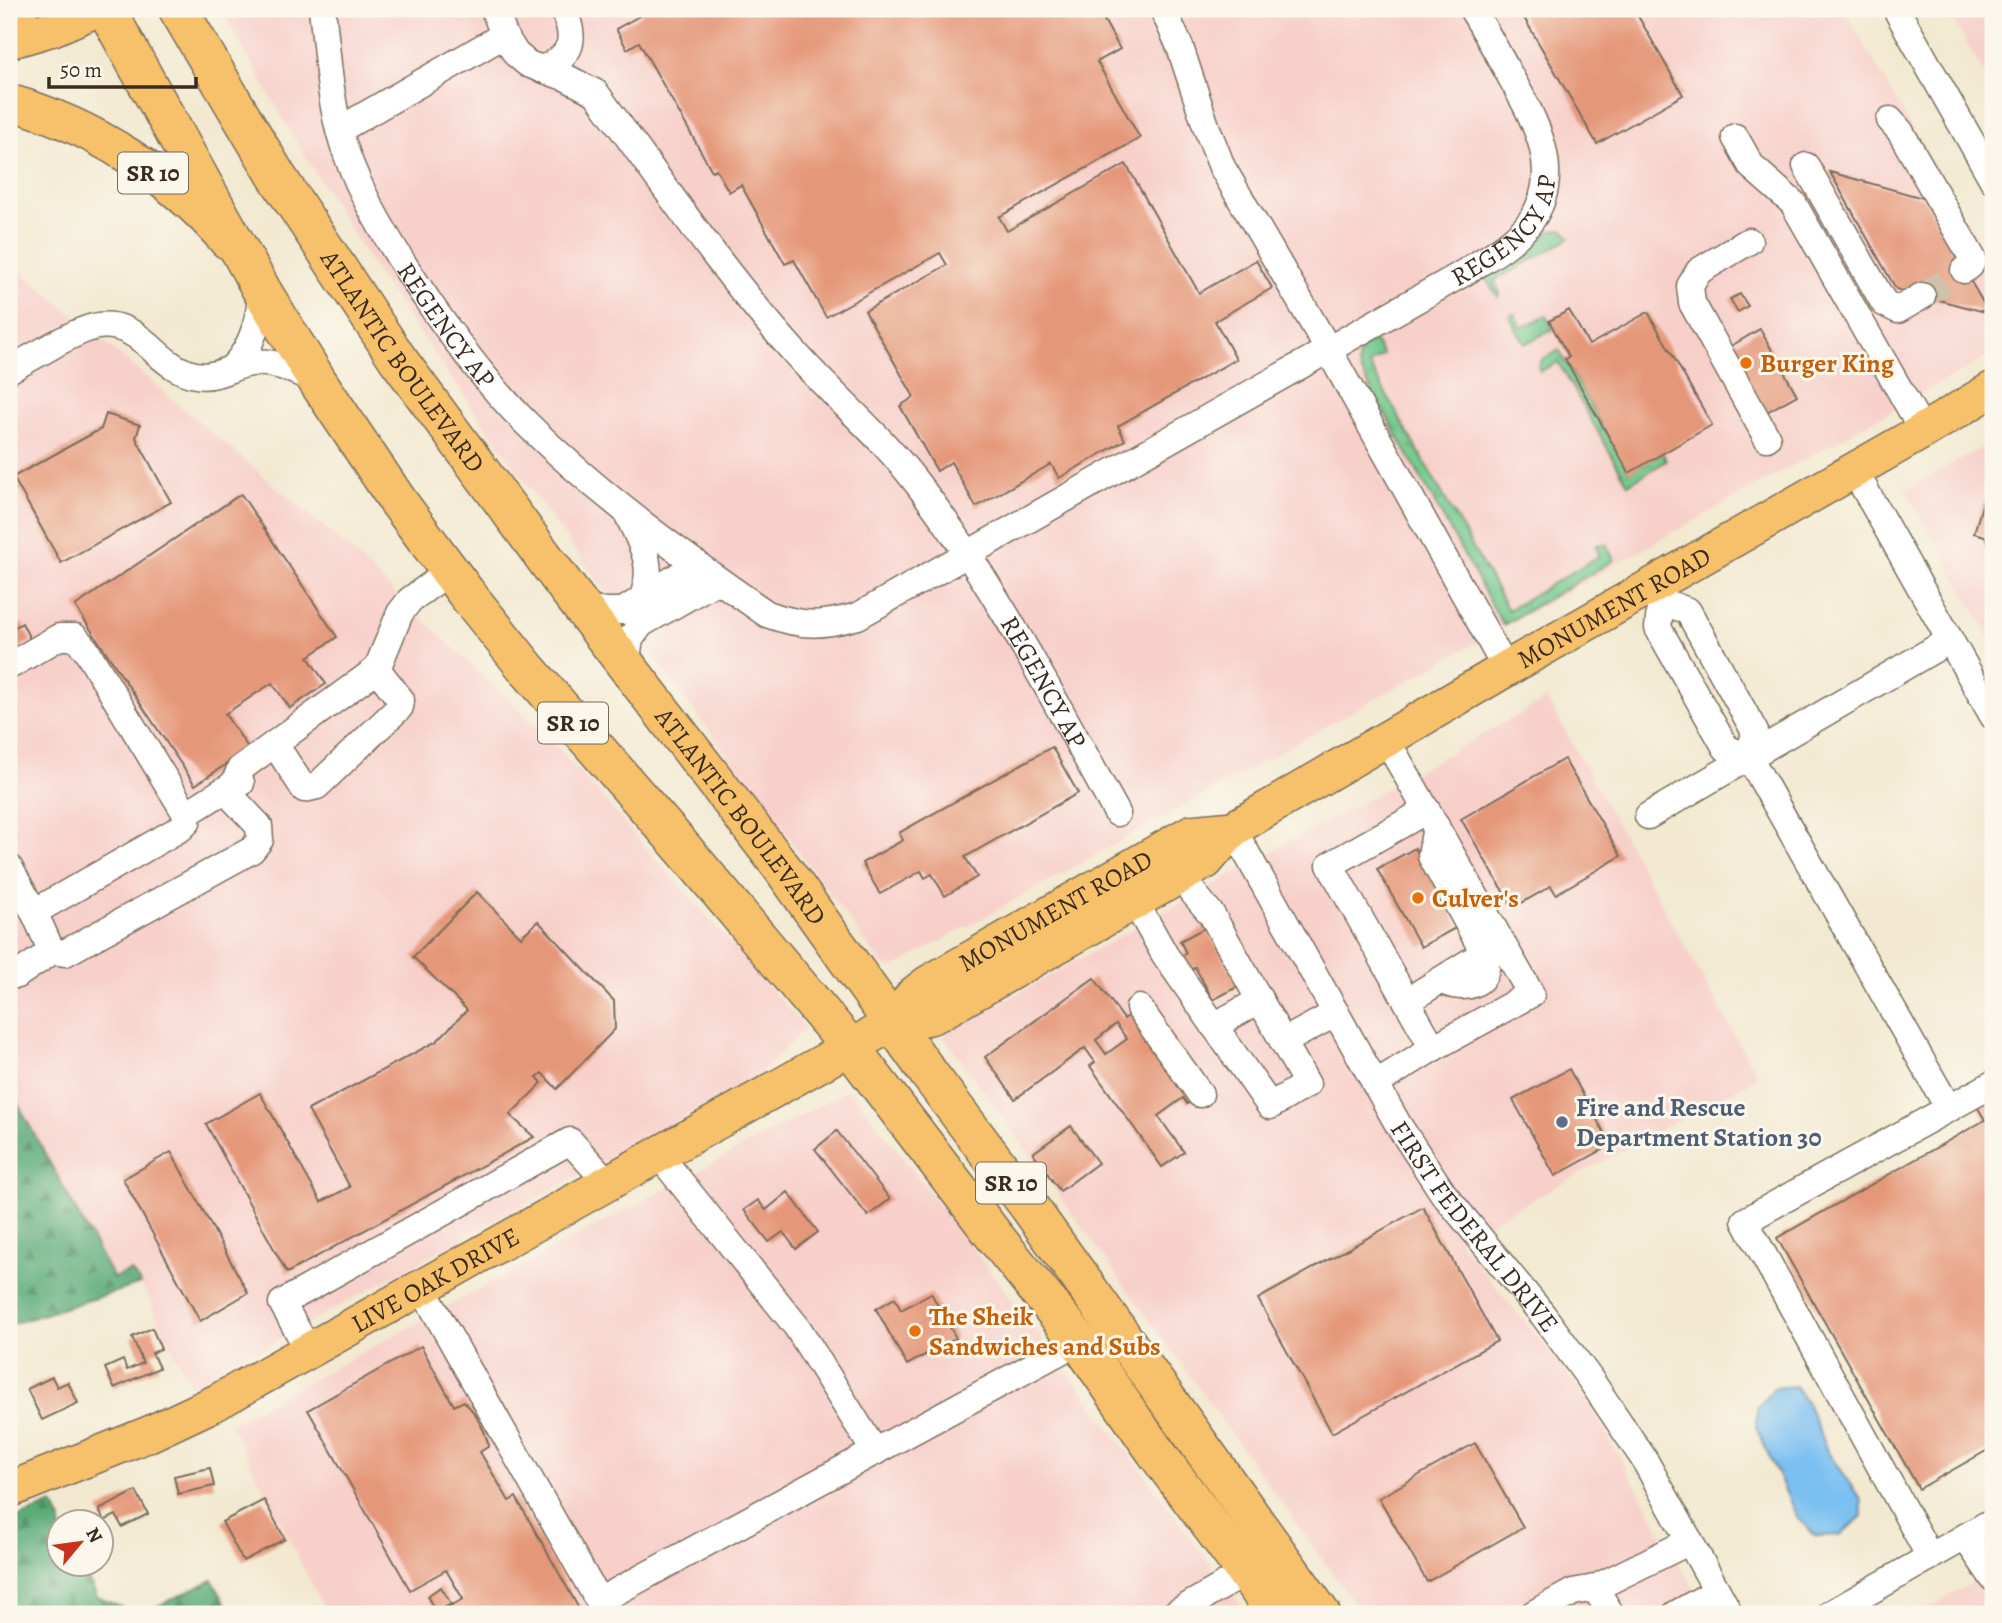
<svg xmlns="http://www.w3.org/2000/svg" width="2002" height="1623" viewBox="0 0 2002 1623" font-family="Alegreya,serif">
	<style>
		.built { fill: #f7d0ca }
		.grass { fill: url(#grass-tufts); stroke: #567955; stroke-width: 2 }
		.forest { fill: url(#forest-firs); stroke: #4c6b4b; stroke-width: 2 }
		.water { fill: #7ac0f1; stroke: #5a7588; stroke-width: 2 }
		.building { fill: #e59879; fill-rule: evenodd }
		.lines { fill: none; stroke-linecap: round; stroke-linejoin: round }
		.minor-tunnel { stroke: #cdc3ac; stroke-width: 26; stroke-dasharray: 26 13; stroke-linecap: butt }
		.minor-casing { stroke: #7b6d5c; stroke-width: 29 }
		.major-casing { stroke: #7b6d5c; stroke-width: 38 }
		.highway-casing { stroke: #7b6d5c; stroke-width: 41 }
		.minor { stroke: #fff; stroke-width: 26 }
		.major { stroke: #f6c16b; stroke-width: 35 }
		.highway { stroke: #f6c16b; stroke-width: 38 }
		.food-dot { fill: #e8710a; stroke: #fbf7ec; stroke-width: 2.5 }
		.service-dot { fill: #5c6f8a; stroke: #fbf7ec; stroke-width: 2.5 }
		.labels { text-anchor: middle; dominant-baseline: central; stroke-width: 6; stroke-linejoin: round; paint-order: stroke }
		.shield { fill: #fbf7ec; stroke: #75685c; stroke-width: 2 }
		.shield-label { font-size: 24px; font-weight: bold; fill: #3b2a1e }
		.street-label { font-size: 26px; fill: #3b2a1e; stroke: #fbf7ec }
		.food-label { font-size: 26px; font-weight: bold; fill: #c56008; stroke: #fbf7ec; text-anchor: start }
		.service-label { font-size: 26px; font-weight: bold; fill: #4e5e75; stroke: #fbf7ec; text-anchor: start }
	</style>
	<defs>
		<pattern id="grass-tufts" width="24" height="20" patternUnits="userSpaceOnUse" patternTransform="scale(1.75)"><rect width="24" height="20" fill="#71c88c"/><path d="M3 7l-1-3M5 7V3M7 7l1-3M15 17l-1-3M17 17v-4M19 17l1-3" fill="none" stroke="#5ea372"/></pattern>
		<pattern id="forest-firs" width="22" height="20" patternUnits="userSpaceOnUse" patternTransform="scale(1.75)"><rect width="22" height="20" fill="#5cac78"/><path d="M5 1l3.5 6h-7zM16 11l3.5 6h-7z" fill="#4d8c62"/></pattern>
	</defs>
	<rect width="100%" height="100%" fill="#fbf7ec"/>
	<filter id="ink" filterUnits="userSpaceOnUse"><feTurbulence type="fractalNoise" baseFrequency=".0143" numOctaves="2"/><feDisplacementMap in="SourceGraphic" scale="14" xChannelSelector="R" yChannelSelector="G"/><feConvolveMatrix kernelMatrix="1 2 1 2 8 2 1 2 1" color-interpolation-filters="sRGB"/></filter>
	<filter id="wash" filterUnits="userSpaceOnUse"><feTurbulence type="fractalNoise" baseFrequency=".00686" numOctaves="4" result="noise"/><feDisplacementMap in="SourceGraphic" scale="28" xChannelSelector="R" yChannelSelector="G"/><feGaussianBlur stdDeviation="1.57" result="paint"/><feColorMatrix in="noise" values="0 0 0 0 0 0 0 0 0 0 0 0 0 0 0 0 0 1.4 0 .05"/><feComposite in="paint" operator="in"/></filter>
	<g filter="url(#wash)">
		<rect width="100%" height="100%" fill="#f2e9d0"/>
		<g class="built">
			<polygon points="221,9 1844,9 1993,270 1993,354 893,968 882,965 876,956 537,499 380,278 288,128"/>
			<polygon points="1947,9 1993,9 1993,90"/>
			<polygon points="9,261 341,542 555,744 805,1028 756,1078 191,1387 141,1284 131,1271 113,1279 9,1088"/>
			<polygon points="1993,441 1993,643 1906,490"/>
			<polygon points="1547,699 1758,1077 1458,1240 1583,1393 1708,1614 1362,1614 943,1035"/>
			<polygon points="850,1089 1084,1393 1247,1614 327,1614 230,1424"/>
			<polygon points="1993,1570 1993,1614 1918,1614"/>
		</g>
		<g class="grass">
			<polygon points="1563,229 1570,238 1494,281 1500,293 1498,297 1486,279 1488,275 1520,256 1543,233"/>
			<polygon points="1514,314 1522,328 1546,315 1553,329 1525,344 1510,318 1510,315"/>
			<path d="M1371 341 1376 343 1383 355 1369 364 1508 610 1599 556 1596 545 1606 544 1614 560 1503 625 1360 369C1356 356 1359 350 1371 341Z"/>
			<polygon points="1559,350 1629,472 1663,453 1666,461 1628,484 1558,362 1540,371 1538,367 1542,360"/>
		</g>
		<g class="forest">
			<polygon points="9,1088 113,1278 131,1271 141,1284 9,1325"/>
			<polygon points="53,1504 61,1521 60,1564 81,1564 97,1597 137,1614 9,1614 9,1521"/>
			<polygon points="212,1580 232,1614 141,1614"/>
		</g>
		<polygon class="water" points="1795,1386 1808,1405 1827,1451 1861,1500 1862,1516 1840,1535 1816,1536 1798,1519 1756,1427 1757,1409 1774,1388"/>
		<g id="blocks">
			<g class="building">
				<polygon points="639,9 1098,9 1120,49 1097,62 1140,138 999,217 1007,231 1126,164 1199,293 1256,260 1272,288 1215,321 1236,359 1118,426 1125,440 1059,478 1051,464 976,507 951,462 937,471 900,406 914,397 865,311 947,265 940,253 826,317 794,260 785,264 741,185 729,192 716,169 712,171 639,42 627,49 616,29 643,14"/>
				<polygon points="1519,9 1634,9 1683,95 1597,144"/>
				<polygon points="1830,172 1923,198 1989,313 1896,289"/>
				<polygon points="1740,294 1748,306 1738,312 1730,299"/>
				<polygon points="1569,310 1589,345 1648,312 1712,425 1629,473 1565,359 1569,357 1549,321"/>
				<polygon points="1760,329 1797,395 1763,414 1726,349"/>
				<polygon points="106,414 140,425 136,438 171,502 61,563 13,477 101,429"/>
				<polygon points="241,494 337,637 308,657 326,684 290,708 272,683 225,714 249,749 195,785 75,606"/>
				<polygon points="1993,497 1993,552 1985,536 1974,533 1983,502"/>
				<polygon points="22,623 31,641 9,653 9,630"/>
				<polygon points="1052,747 1078,793 965,857 977,877 945,896 932,874 925,878 921,871 880,894 862,863 903,840 899,833"/>
				<polygon points="1564,759 1621,856 1556,894 1551,886 1513,908 1461,819"/>
				<polygon points="1415,848 1459,926 1421,947 1377,869"/>
				<polygon points="477,892 521,937 538,921 614,1001 615,1029 557,1089 542,1073 537,1077 542,1083 510,1115 534,1137 287,1273 206,1124 260,1093 321,1202 350,1187 308,1110 437,1041 467,1010 413,957"/>
				<polygon points="1206,927 1239,986 1213,1000 1195,967 1190,970 1182,956 1186,953 1180,941"/>
				<path d="M1094 978 1124 1019 1146 1002 1208 1088 1187 1104 1183 1098 1158 1116 1184 1152 1162 1167 1090 1066 1095 1062 1085 1048 1015 1099 985 1057ZM1116 1024 1127 1039 1106 1054 1096 1040Z"/>
				<polygon points="1569,1069 1611,1145 1555,1176 1513,1100"/>
				<polygon points="1993,1093 1993,1447 1919,1489 1777,1238 1985,1120 1975,1103"/>
				<polygon points="1071,1126 1098,1163 1060,1191 1033,1153"/>
				<polygon points="837,1131 890,1199 868,1216 815,1149"/>
				<polygon points="171,1152 248,1293 200,1321 123,1179"/>
				<polygon points="788,1192 818,1232 796,1249 783,1232 769,1242 744,1210 758,1200 766,1210"/>
				<polygon points="1423,1207 1497,1341 1332,1433 1258,1299"/>
				<polygon points="931,1293 956,1338 907,1365 876,1309 895,1298 901,1310"/>
				<polygon points="152,1328 161,1349 152,1353 159,1368 114,1388 105,1368 123,1360 127,1370 143,1363 132,1337"/>
				<polygon points="421,1346 454,1406 464,1401 475,1414 484,1431 489,1446 480,1452 509,1501 516,1497 582,1614 437,1614 463,1599 446,1570 410,1590 308,1410"/>
				<polygon points="52,1377 57,1387 68,1382 78,1403 42,1420 27,1389"/>
				<polygon points="1475,1443 1523,1527 1427,1582 1379,1498"/>
				<polygon points="210,1468 214,1486 178,1494 174,1476"/>
				<polygon points="136,1491 148,1514 122,1527 116,1515 104,1521 99,1510"/>
				<polygon points="264,1500 285,1539 243,1561 222,1522"/>
				<polygon points="441,1587 451,1604 436,1612 427,1596"/>
			</g>
		</g>
	</g>
	<g filter="url(#ink)">
		<use href="#blocks" fill-opacity="0" stroke="#7b6d5c" stroke-width="2"/>
		<g class="lines">
			<polyline class="minor-tunnel" points="1922,296 1964,270"/>
			<defs>
				<g id="minor">
					<path id="s1" d="M322 9C327 49 329 91 339 130 352 179 379 225 406 268 441 322 480 377 526 423 599 495 683 556 767 614 803 627 822 626 858 616L1462 274C1485 259 1513 245 1530 222 1566 173 1534 119 1509 74 1497 52 1485 30 1472 9"/>
					<path id="s2" d="M494 9 504 35 516 54 528 64 567 78 596 93C661 181 723 273 796 354 834 397 878 433 913 478 994 581 1053 699 1117 813"/>
					<polyline points="1163,9 1180,47 1206,126 1222,167 1328,349 1506,669"/>
					<polyline points="1896,9 1993,180"/>
					<path d="M542 69C573 56 577 39 563 9"/>
					<polyline points="1890,120 1900,131 1973,259 1970,266 1964,270"/>
					<polyline points="339,130 504,35"/>
					<polyline points="1735,137 1752,167 1793,203 1923,431"/>
					<polyline points="1806,166 1884,303 1898,310 1922,296"/>
					<polyline points="1749,241 1699,271 1690,286 1692,303 1767,438"/>
					<path d="M232 368C253 347 259 320 262 291"/>
					<path d="M9 370C24 361 40 353 55 344 91 325 113 314 147 344 161 357 176 372 196 375 213 378 226 370 242 365 268 357 295 370 318 382"/>
					<polyline points="1854,470 1993,716"/>
					<path d="M628 515C642 546 656 565 642 599"/>
					<polyline points="1652,585 1661,601 1658,628 1726,748 1749,757 1949,1109"/>
					<polyline points="1661,601 1688,611 1755,732 1749,757"/>
					<polyline points="584,611 623,611 697,564"/>
					<polyline points="626,664 630,639 641,624 718,580"/>
					<polyline points="9,666 59,637 75,637 86,650 186,814 187,822 181,828 34,912 48,943 48,954 17,975 9,974"/>
					<polyline points="1386,739 1531,994 1433,1048 1330,865 1427,810"/>
					<polyline points="275,744 304,789 317,786 400,707 401,700 377,669"/>
					<polyline points="234,784 240,769 377,669 400,613 410,600 450,571"/>
					<polyline points="186,814 234,784 241,783"/>
					<polyline points="1648,816 1950,640"/>
					<path id="s3" d="M1233 829 1399 1126 1443 1193 1543 1315 1590 1379 1644 1459 1730 1614"/>
					<polyline points="9,867 34,912"/>
					<polyline points="1135,902 1165,955 1270,1106 1307,1084 1212,915 1179,876"/>
					<polyline points="48,950 65,953 252,850 260,840 259,826 225,790"/>
					<path d="M1441 980C1464 994 1495 983 1484 953"/>
					<polyline points="1407,1001 1484,953 1431,856 1436,826"/>
					<polyline points="1139,1008 1200,1094"/>
					<polyline points="1214,1026 1260,1000"/>
					<polyline points="1283,1042 1336,1013"/>
					<polyline points="1375,1084 1433,1048"/>
					<polyline points="659,1155 797,1327 875,1452"/>
					<polyline points="422,1288 606,1614"/>
					<polyline points="309,1351 282,1303 570,1141 608,1183"/>
					<polyline points="1965,1537 1993,1578"/>
					<polyline points="1930,1557 1745,1221 1993,1084"/>
					<polyline points="1595,1588 1690,1541"/>
					<polyline points="599,1601 1079,1341"/>
					<polyline points="1174,1614 1247,1572"/>
					<polyline points="1533,1614 1573,1592 1595,1588 1611,1614"/>
					<polyline points="1676,1614 1717,1591"/>
					<polyline points="1830,1614 1993,1521"/>
				</g>
				<g id="major">
					<polyline points="9,12 20,9"/>
					<polyline points="9,41 53,28 97,9"/>
					<path d="M9 102C92 125 170 175 227 241"/>
					<path id="s4" d="M893 1023 914 994 927 984 1191 833 1233 829"/>
					<path id="s5" d="M9 1490 149 1434 217 1402 893 1023 930 1017 939 1013 1206 861 1233 829 1506 669 1923 431 1993 389"/>
				</g>
				<g id="highway">
					<polyline points="106,9 262,291 318,382 397,500 466,593 527,669 693,860 850,1047 995,1237 1079,1341 1155,1451 1277,1614"/>
					<path id="s6" d="M178 9 276 175 397 358 566 587 783 869 929 1074 1030 1208 1321 1614"/>
				</g>
			</defs>
			<use href="#minor" class="minor-casing"/>
			<use href="#major" class="major-casing"/>
			<use href="#highway" class="highway-casing"/>
			<use href="#minor" class="minor"/>
			<use href="#major" class="major"/>
			<use href="#highway" class="highway"/>
		</g>
	</g>
	<g class="food-dot">
		<circle cx="1746" cy="363" r="7"/>
		<circle cx="1418" cy="898" r="7"/>
		<circle cx="915" cy="1331" r="7"/>
	</g>
	<circle class="service-dot" cx="1562" cy="1122" r="7"/>
	<g class="labels">
		<g class="shield">
			<rect x="118" y="152.5" width="70" height="41" rx="5"/>
			<rect x="538" y="702.5" width="70" height="41" rx="5"/>
			<rect x="976" y="1162.5" width="70" height="41" rx="5"/>
		</g>
		<g class="shield-label">
			<text x="153" y="173">SR 10</text>
			<text x="573" y="723">SR 10</text>
			<text x="1011" y="1183">SR 10</text>
		</g>
		<g class="street-label">
			<text stroke="none"><textPath href="#s1" startOffset="1631">REGENCY AP</textPath></text>
			<text stroke="none"><textPath href="#s1" startOffset="346">REGENCY AP</textPath></text>
			<text stroke="none"><textPath href="#s6" startOffset="418">ATLANTIC BOULEVARD</textPath></text>
			<text stroke="none"><textPath href="#s5" startOffset="1838">MONUMENT ROAD</textPath></text>
			<text stroke="none"><textPath href="#s2" startOffset="882">REGENCY AP</textPath></text>
			<text stroke="none"><textPath href="#s6" startOffset="985">ATLANTIC BOULEVARD</textPath></text>
			<text stroke="none"><textPath href="#s4" startOffset="200">MONUMENT ROAD</textPath></text>
			<text stroke="none"><textPath href="#s3" startOffset="466">FIRST FEDERAL DRIVE</textPath></text>
			<text stroke="none"><textPath href="#s5" startOffset="476">LIVE OAK DRIVE</textPath></text>
		</g>
		<g class="food-label">
			<text x="1760" y="363">Burger King</text>
			<text x="1432" y="898">Culver's</text>
			<text x="929" y="1316">The Sheik<tspan x="929" dy="30">Sandwiches and Subs</tspan></text>
		</g>
		<g class="service-label">
			<text x="1576" y="1107">Fire and Rescue<tspan x="1576" dy="30">Department Station 30</tspan></text>
		</g>
	</g>
	<rect width="2002" height="1623" fill="none" stroke="#fbf7ec" stroke-width="35"/>
	<g transform="translate(80 1543) rotate(61)"><circle r="33" fill="#fbf7ec" stroke="#aea59a" stroke-width="2"/>
	<path d="M0-5L12 26L0 18L-12 26Z" fill="#c8321e"/>
	<text y="-10" font-size="19" font-weight="bold" text-anchor="middle" fill="#3b2a1e">N</text>
	</g>
	<path d="M49 77v10h147v-10" fill="none" stroke="#3b2a1e" stroke-width="3.5"/>
	<text x="60" y="77" font-size="21" fill="#3b2a1e" stroke="#fbf7ec" stroke-width="5" paint-order="stroke">50 m</text>
</svg>
